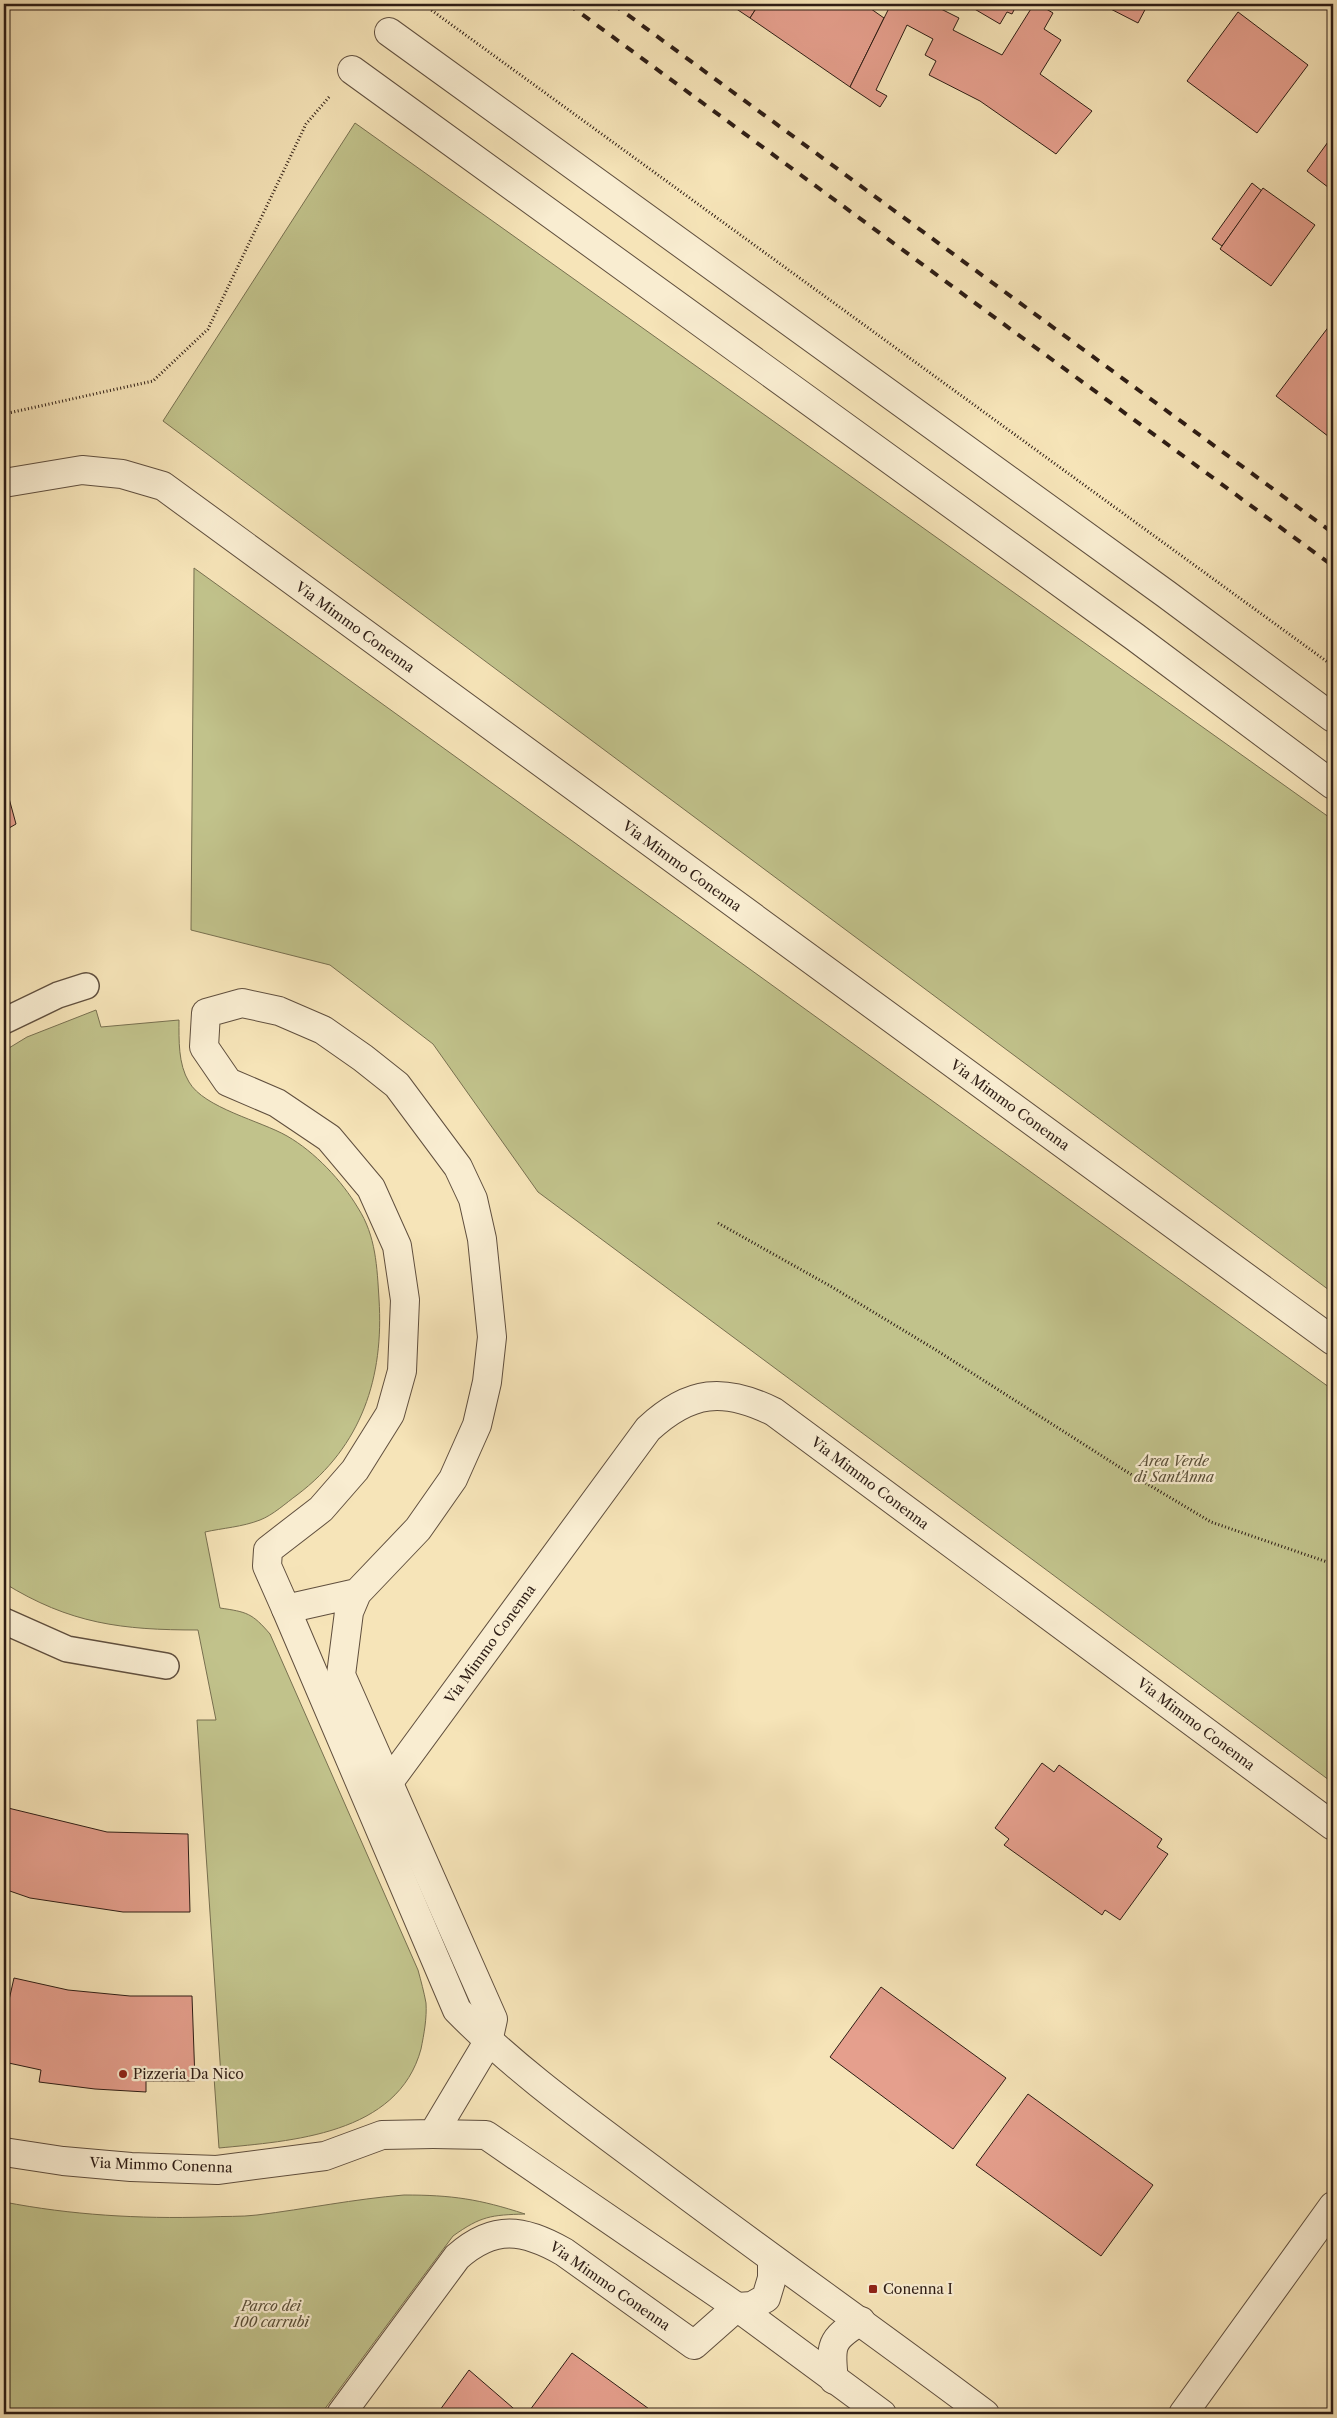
<svg xmlns="http://www.w3.org/2000/svg" width="1337" height="2418" viewBox="0 0 1337 2418" font-family="'Libre Caslon Text',serif">
	<style>
		.green { fill: #c1c28b; stroke: #787050 }
		.building { fill: #e59f8d; stroke: #2e1d15 }
		.lines { fill: none; stroke-linecap: round; stroke-linejoin: round }
		.service-casing { stroke: #604f3e; stroke-width: 28 }
		.minor-casing { stroke: #604f3e; stroke-width: 30 }
		.path { stroke: #2e1d15; stroke-width: 3; stroke-dasharray: 1 2.5; stroke-linecap: butt }
		.service { stroke: #f9edd1; stroke-width: 25 }
		.minor { stroke: #f9edd1; stroke-width: 28 }
		.rail { stroke: #2e1d15; stroke-width: 4; stroke-dasharray: 9 9; stroke-linecap: butt }
		.poi-dot { fill: #8f2418; stroke: #f9edd1; stroke-width: 2 }
		.labels { text-anchor: middle; dominant-baseline: central; stroke-width: 4.5; stroke-linejoin: round; paint-order: stroke }
		.street-label { font-size: 14px; fill: #2e1d15; stroke: #f9edd1 }
		.park-label { font-size: 14px; font-style: italic; fill: #5a4f38; stroke: #f9edd1 }
		.poi-label { font-size: 14px; fill: #2e1d15; stroke: #f9edd1; text-anchor: start }
	</style>
	<rect width="100%" height="100%" fill="#f6e4b8"/>
	<filter id="stains"><feTurbulence type="fractalNoise" baseFrequency=".004" numOctaves="4"/><feColorMatrix values="0 0 0 0 .2 0 0 0 0 .09 0 0 0 0 .02 0 0 0 .5 -.17"/></filter>
	<radialGradient id="worn" r=".72"><stop offset=".6" stop-color="#630" stop-opacity="0"/><stop offset="1" stop-color="#630" stop-opacity=".3"/></radialGradient>
	<g class="green">
		<polygon points="355,123 1333,820 1333,1293 163,421"/>
		<polygon points="194,568 1333,1390 1333,1783 538,1192 433,1044 330,965 191,930"/>
		<path d="M96 1010 101 1027 179 1020C179 1040 178 1064 189 1082 204 1108 261 1121 287 1136 315 1152 342 1181 358 1208 376 1236 377 1267 379 1299 384 1377 362 1446 297 1495 286 1503 273 1515 260 1520 242 1527 223 1528 205 1532L220 1608C247 1612 252 1613 270 1634L418 1970C421 1981 424 1992 426 2003 427 2018 424 2034 421 2049 398 2135 291 2141 219 2148L214 2077 221 2076 197 1720H216L198 1630C122 1630 70 1624 4 1583V1051L27 1037Z"/>
		<path d="M404 2195C452 2195 479 2199 525 2214 491 2215 481 2216 453 2236L321 2414H4V2202C71 2215 139 2219 208 2217 224 2216 241 2217 257 2215 306 2209 354 2199 404 2195Z"/>
	</g>
	<g class="building">
		<polygon points="729,4 759,4 750,18"/>
		<polygon points="759,4 864,4 884,18 850,87 750,18"/>
		<polygon points="891,4 931,4 959,18 953,30 1002,55 1034,4 1038,4 1053,13 1044,29 1061,40 1040,74 1092,111 1056,154 980,101 929,75 936,61 925,55 933,39 907,25 876,90 887,96 880,107 850,87"/>
		<polygon points="966,4 1017,4 1012,14 1007,12 1000,24"/>
		<polygon points="1101,4 1148,4 1138,23"/>
		<polygon points="1238,12 1308,65 1257,133 1187,81"/>
		<polygon points="1333,135 1333,191 1307,171"/>
		<polygon points="1252,183 1262,191 1222,246 1212,239"/>
		<polygon points="1263,188 1315,225 1271,286 1220,249"/>
		<polygon points="1333,321 1333,440 1276,396"/>
		<polygon points="4,780 16,824 4,831"/>
		<polygon points="1042,1763 1054,1772 1059,1765 1162,1839 1157,1847 1168,1854 1120,1920 1105,1910 1102,1915 1004,1845 1009,1839 995,1828"/>
		<polygon points="4,1807 107,1832 188,1834 190,1912 123,1912 30,1898 4,1889"/>
		<polygon points="14,1978 68,1990 130,1996 192,1996 195,2081 146,2081 146,2092 95,2089 39,2082 41,2070 4,2062 4,2022"/>
		<polygon points="881,1987 1006,2078 953,2149 830,2057"/>
		<polygon points="1028,2094 1153,2185 1101,2256 976,2165"/>
		<polygon points="572,2353 656,2414 527,2414"/>
		<polygon points="469,2370 520,2414 437,2414"/>
	</g>
	<g class="lines">
		<defs>
			<g id="service">
				<polyline points="4,1021 58,995 86,986"/>
				<polyline points="4,1621 67,1649 166,1666"/>
			</g>
			<g id="minor">
				<polyline points="389,32 1166,594 1333,718"/>
				<polyline points="352,70 1135,637 1333,785"/>
				<polyline points="4,483 82,470 122,474 163,486 1333,1341"/>
				<path d="M286 1609 457 2010C517 2071 585 2119 653 2170 763 2253 876 2332 985 2414"/>
				<path d="M389 1782 648 1429C690 1390 724 1387 774 1412L1333 1826"/>
				<polyline points="433,2134 486,2135 737,2307 882,2414"/>
				<polyline points="4,2152 63,2161 131,2167 217,2170 325,2156 382,2135 433,2134 488,2042 493,2019 341,1675 349,1612 357,1593 418,1529 453,1479 477,1425 487,1382 492,1337 482,1239 473,1199 458,1167 397,1085 363,1058 323,1030 279,1011 242,1003 206,1013 204,1047 228,1082 277,1103 329,1138 371,1188 397,1246 405,1300 402,1371 390,1414 355,1470 321,1509 268,1550 267,1566 286,1609 357,1593"/>
				<path d="M834 2380C830 2346 830 2339 861 2321"/>
				<path d="M341 2414 457 2257C494 2224 524 2229 564 2252L694 2345 737 2307 752 2306 766 2298 772 2278V2259"/>
				<polyline points="1183,2414 1333,2206"/>
			</g>
		</defs>
		<use href="#service" class="service-casing"/>
		<use href="#minor" class="minor-casing"/>
		<g class="path">
			<polyline points="423,4 1333,666"/>
			<polyline points="4,414 153,381 208,329 306,124 330,96"/>
			<polyline points="718,1223 832,1287 936,1350 1124,1470 1211,1522 1333,1564"/>
		</g>
		<use href="#service" class="service"/>
		<use href="#minor" class="minor"/>
		<g class="rail">
			<polyline points="568,4 1333,566"/>
			<polyline points="613,4 1333,533"/>
		</g>
	</g>
	<g class="poi-dot">
		<circle cx="123" cy="2074" r="5"/>
		<rect x="868" y="2284" width="10" height="10" rx="2.5"/>
	</g>
	<g class="labels">
		<g class="street-label">
			<text transform="translate(355 627) rotate(36)">Via Mimmo Conenna</text>
			<text transform="translate(682 866) rotate(36)">Via Mimmo Conenna</text>
			<text transform="translate(1010 1105) rotate(36)">Via Mimmo Conenna</text>
			<text transform="translate(870 1483) rotate(37)">Via Mimmo Conenna</text>
			<text transform="translate(490 1644) rotate(-54)">Via Mimmo Conenna</text>
			<text transform="translate(1196 1724) rotate(37)">Via Mimmo Conenna</text>
			<text transform="translate(161 2165) rotate(2)">Via Mimmo Conenna</text>
			<text transform="translate(610 2286) rotate(35)">Via Mimmo Conenna</text>
		</g>
		<g class="park-label">
			<text x="1174" y="1461">Area Verde<tspan x="1174" dy="16">di Sant'Anna</tspan></text>
			<text x="271" y="2306">Parco dei<tspan x="271" dy="16">100 carrubi</tspan></text>
		</g>
		<g class="poi-label">
			<text x="133" y="2074">Pizzeria Da Nico</text>
			<text x="883" y="2289">Conenna I</text>
		</g>
	</g>
	<rect width="1337" height="2418" fill="none" stroke="#f6e4b8" stroke-width="20"/>
	<rect x="5" y="5" width="1327" height="2408" fill="none" stroke="#2e1d15" stroke-width="2.5"/>
	<rect x="10" y="10" width="1317" height="2398" fill="none" stroke="#2e1d15"/>
	<rect width="100%" height="100%" filter="url(#stains)"/>
	<rect width="100%" height="100%" fill="url(#worn)"/>
</svg>
